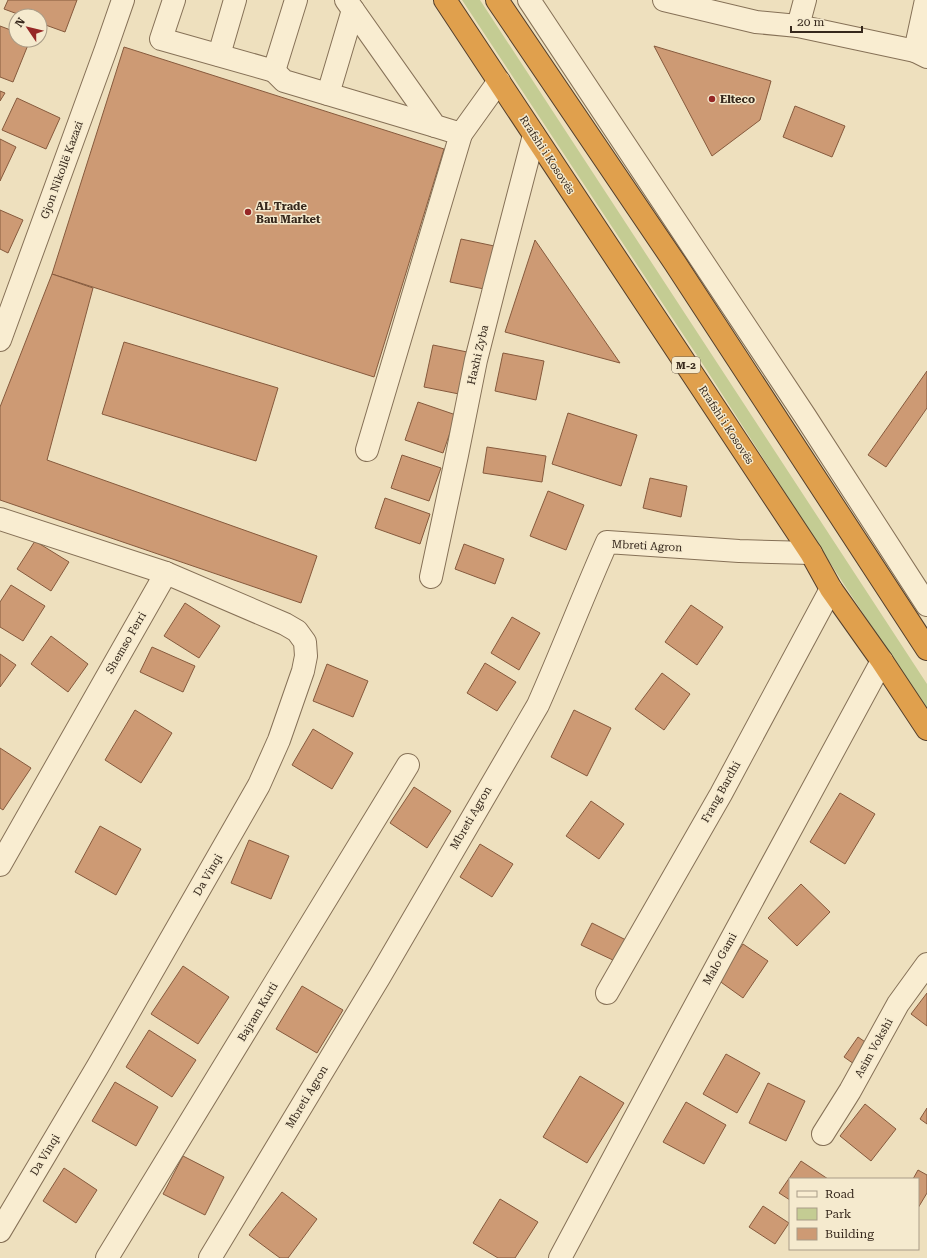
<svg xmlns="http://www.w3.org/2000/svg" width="927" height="1258" viewBox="0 0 927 1258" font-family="'Roboto Serif',serif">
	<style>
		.green { fill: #c4cc93 }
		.building { fill: #cd9a74; stroke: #865a3d }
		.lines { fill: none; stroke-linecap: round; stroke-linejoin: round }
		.minor-casing { stroke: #867157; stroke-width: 24 }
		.highway-casing { stroke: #543f2c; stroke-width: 24 }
		.minor { stroke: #f9edd1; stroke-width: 22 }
		.highway { stroke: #e0a04d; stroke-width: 22 }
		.poi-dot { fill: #962726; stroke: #f5eace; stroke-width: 1.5 }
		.labels { text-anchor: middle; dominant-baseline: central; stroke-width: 3; stroke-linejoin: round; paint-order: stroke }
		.shield { fill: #f5eace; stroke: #6f6251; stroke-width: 1 }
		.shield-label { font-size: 10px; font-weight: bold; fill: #36281c }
		.poi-label { font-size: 11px; font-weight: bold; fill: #36281c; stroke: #f5eace; text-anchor: start }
		.street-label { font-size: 11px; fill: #36281c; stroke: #f5eace }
	</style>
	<rect width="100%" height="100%" fill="#eee0be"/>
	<polygon class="green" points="462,0 480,0 927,684 927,710 845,586 706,369"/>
	<g class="building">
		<polygon points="8,0 77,0 65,32 40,23 40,16 23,16 4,9"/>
		<polygon points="0,26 16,32 16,40 30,40 13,82 0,77"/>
		<polygon points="654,46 771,81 760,120 712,156"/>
		<polygon points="124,47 444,149 374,377 52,274"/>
		<polygon points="0,91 5,93 0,101"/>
		<polygon points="17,98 60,118 46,149 2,130"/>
		<polygon points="795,106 845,126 832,157 783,137"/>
		<polygon points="0,139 16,147 0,181"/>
		<polygon points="0,210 23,220 8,253 0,249"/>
		<polygon points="461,239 499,247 489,290 450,282"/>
		<polygon points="535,240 620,363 505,332"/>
		<polygon points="52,274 93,288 47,460 317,556 301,603 0,500 0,407"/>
		<polygon points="124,342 278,388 256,461 102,414"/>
		<polygon points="433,345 472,353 464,395 424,387"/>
		<polygon points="503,353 544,361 536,400 495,391"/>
		<polygon points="927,371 927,408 886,467 868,455"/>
		<polygon points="418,402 456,415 443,453 405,440"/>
		<polygon points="568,413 637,435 621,486 552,464"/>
		<polygon points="487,447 546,456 542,482 483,473"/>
		<polygon points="402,455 441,468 429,501 391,488"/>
		<polygon points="650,478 687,486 681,517 643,508"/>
		<polygon points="548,491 584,505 566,550 530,536"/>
		<polygon points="385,498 430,514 420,544 375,528"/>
		<polygon points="35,541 69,562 51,591 17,569"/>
		<polygon points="464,544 504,559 495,584 455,569"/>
		<polygon points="11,585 45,606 23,641 0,627 0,602"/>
		<polygon points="185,603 220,626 199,658 164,636"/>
		<polygon points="691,605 723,627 697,665 665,642"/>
		<polygon points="512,617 540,633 519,670 491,653"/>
		<polygon points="51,636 88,664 68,692 31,664"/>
		<polygon points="152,647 195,666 183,692 140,672"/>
		<polygon points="0,654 16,665 0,687"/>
		<polygon points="485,663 516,682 497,711 467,693"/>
		<polygon points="327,664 368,681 353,717 313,701"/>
		<polygon points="662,673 690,694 664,730 635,709"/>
		<polygon points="135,710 172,733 141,783 105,760"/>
		<polygon points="574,710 611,728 587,776 551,757"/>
		<polygon points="313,729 353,753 332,789 292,765"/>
		<polygon points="0,748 31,768 3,810 0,808"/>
		<polygon points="414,787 451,811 427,848 390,823"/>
		<polygon points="840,793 875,814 845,864 810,842"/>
		<polygon points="591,801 624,824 599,859 566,836"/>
		<polygon points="100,826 141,849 116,895 75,872"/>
		<polygon points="249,840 289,856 271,899 231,883"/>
		<polygon points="480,844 513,864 492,897 460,877"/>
		<polygon points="801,884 830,912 797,946 768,918"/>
		<polygon points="592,923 626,940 615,961 581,945"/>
		<polygon points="743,944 768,961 743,998 718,980"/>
		<polygon points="183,966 229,997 198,1044 151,1014"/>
		<polygon points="302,986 343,1010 317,1053 276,1029"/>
		<polygon points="927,993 927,1026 911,1014"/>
		<polygon points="149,1030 196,1060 172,1097 126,1067"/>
		<polygon points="858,1037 871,1046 857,1066 844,1057"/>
		<polygon points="726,1054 760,1073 737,1113 703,1094"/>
		<polygon points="580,1076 624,1103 587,1163 543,1137"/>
		<polygon points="115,1082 158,1107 136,1146 92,1121"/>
		<polygon points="768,1083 805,1101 786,1141 749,1123"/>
		<polygon points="686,1102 726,1125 704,1164 663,1142"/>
		<polygon points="865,1104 896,1129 871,1161 840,1136"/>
		<polygon points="927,1108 927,1124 920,1119"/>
		<polygon points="183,1156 224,1177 205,1215 163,1194"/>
		<polygon points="801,1161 828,1179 790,1179 790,1200 779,1193"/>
		<polygon points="64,1168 97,1190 76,1223 43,1201"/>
		<polygon points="918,1170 927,1175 927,1193 918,1208 918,1179 913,1179"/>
		<polygon points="282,1192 317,1219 288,1258 280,1258 249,1235"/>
		<polygon points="500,1199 538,1222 515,1258 498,1258 473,1243"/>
		<polygon points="763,1206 789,1223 775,1244 749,1227"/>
	</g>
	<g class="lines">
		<defs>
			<g id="minor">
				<polyline points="174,0 161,39 274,71 296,0"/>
				<polyline points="346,0 435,126 461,134 499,81"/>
				<polyline points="529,0 805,416 927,605"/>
				<polyline points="664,0 756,22 798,26 915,51 927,50"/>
				<polyline points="926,0 915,51 927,57"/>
				<polyline points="798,26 805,0"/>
				<polyline points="219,55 235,0"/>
				<polyline points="274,71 284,81 435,126"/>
				<polyline points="328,94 353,10"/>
				<polyline points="0,340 106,49 123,0"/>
				<polyline points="367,450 461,134"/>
				<polyline points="0,519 166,573 285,624 297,631 305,642 306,656 303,671 279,740 259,785 235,827 98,1066 0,1231"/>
				<polyline points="431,577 457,455 476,360 496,281 534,135"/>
				<polyline points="0,865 166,573"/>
				<polyline points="607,993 721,794 831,589"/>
				<polyline points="823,1134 850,1091 898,1004 927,964"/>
				<polyline points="107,1258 408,765"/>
				<path d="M210 1258 380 976 538 705C562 651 583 596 607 542L739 551 811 553"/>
				<polyline points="560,1258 681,1032 882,661"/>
			</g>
			<g id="highway">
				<polyline points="445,0 811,553 831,589 882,661 927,729"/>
				<polyline points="497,0 675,263 927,649"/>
			</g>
		</defs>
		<use href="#minor" class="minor-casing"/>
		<use href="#highway" class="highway-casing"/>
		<use href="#minor" class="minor"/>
		<use href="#highway" class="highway"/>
	</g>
	<g class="poi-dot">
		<circle cx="712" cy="99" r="4"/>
		<circle cx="248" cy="212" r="4"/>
	</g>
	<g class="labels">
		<rect class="shield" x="672" y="357" width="28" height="16" rx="3"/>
		<g class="shield-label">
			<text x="686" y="365">M-2</text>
		</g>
		<g class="poi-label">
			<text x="720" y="99">Elteco</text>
			<text x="256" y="206">AL Trade<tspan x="256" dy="13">Bau Market</tspan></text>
		</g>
		<g class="street-label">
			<text transform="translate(547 155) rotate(57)">Rrafshi i Kosovës</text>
			<text transform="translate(62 170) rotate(-70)">Gjon Nikollë Kazazi</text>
			<text transform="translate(478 355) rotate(-77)">Haxhi Zyba</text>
			<text transform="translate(726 425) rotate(57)">Rrafshi i Kosovës</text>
			<text transform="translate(647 546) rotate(3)">Mbreti Agron</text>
			<text transform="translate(126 643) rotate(-60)">Shemso Ferri</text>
			<text transform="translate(721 792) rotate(-61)">Frang Bardhi</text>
			<text transform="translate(471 818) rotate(-60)">Mbreti Agron</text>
			<text transform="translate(208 875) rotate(-60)">Da Vinqi</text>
			<text transform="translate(720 959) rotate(-61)">Malo Gami</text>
			<text transform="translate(258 1012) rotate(-59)">Bajram Kurti</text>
			<text transform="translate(874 1048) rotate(-61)">Asim Vokshi</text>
			<text transform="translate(307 1097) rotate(-59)">Mbreti Agron</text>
			<text transform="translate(45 1155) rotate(-59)">Da Vinqi</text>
		</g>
	</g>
	<rect x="789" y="1178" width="130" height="72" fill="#f5eace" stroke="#a99c87"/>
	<rect x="797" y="1191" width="20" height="6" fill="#f9edd1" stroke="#a99c87"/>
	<text x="825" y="1198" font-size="12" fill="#36281c">Road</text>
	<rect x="797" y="1208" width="20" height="12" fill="#c4cc93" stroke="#a99c87"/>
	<text x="825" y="1218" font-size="12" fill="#36281c">Park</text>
	<rect x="797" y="1228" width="20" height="12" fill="#cd9a74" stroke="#a99c87"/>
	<text x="825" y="1238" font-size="12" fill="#36281c">Building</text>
	<g transform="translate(28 28) rotate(305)"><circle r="19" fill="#f5eace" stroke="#a99c87"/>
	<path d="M0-3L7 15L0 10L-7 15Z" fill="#962726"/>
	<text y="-6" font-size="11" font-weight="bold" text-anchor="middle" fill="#36281c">N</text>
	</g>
	<path d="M791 26v6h71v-6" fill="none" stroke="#36281c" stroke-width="2"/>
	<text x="797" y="26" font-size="12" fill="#36281c" stroke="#f5eace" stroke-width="3" paint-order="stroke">20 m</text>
</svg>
